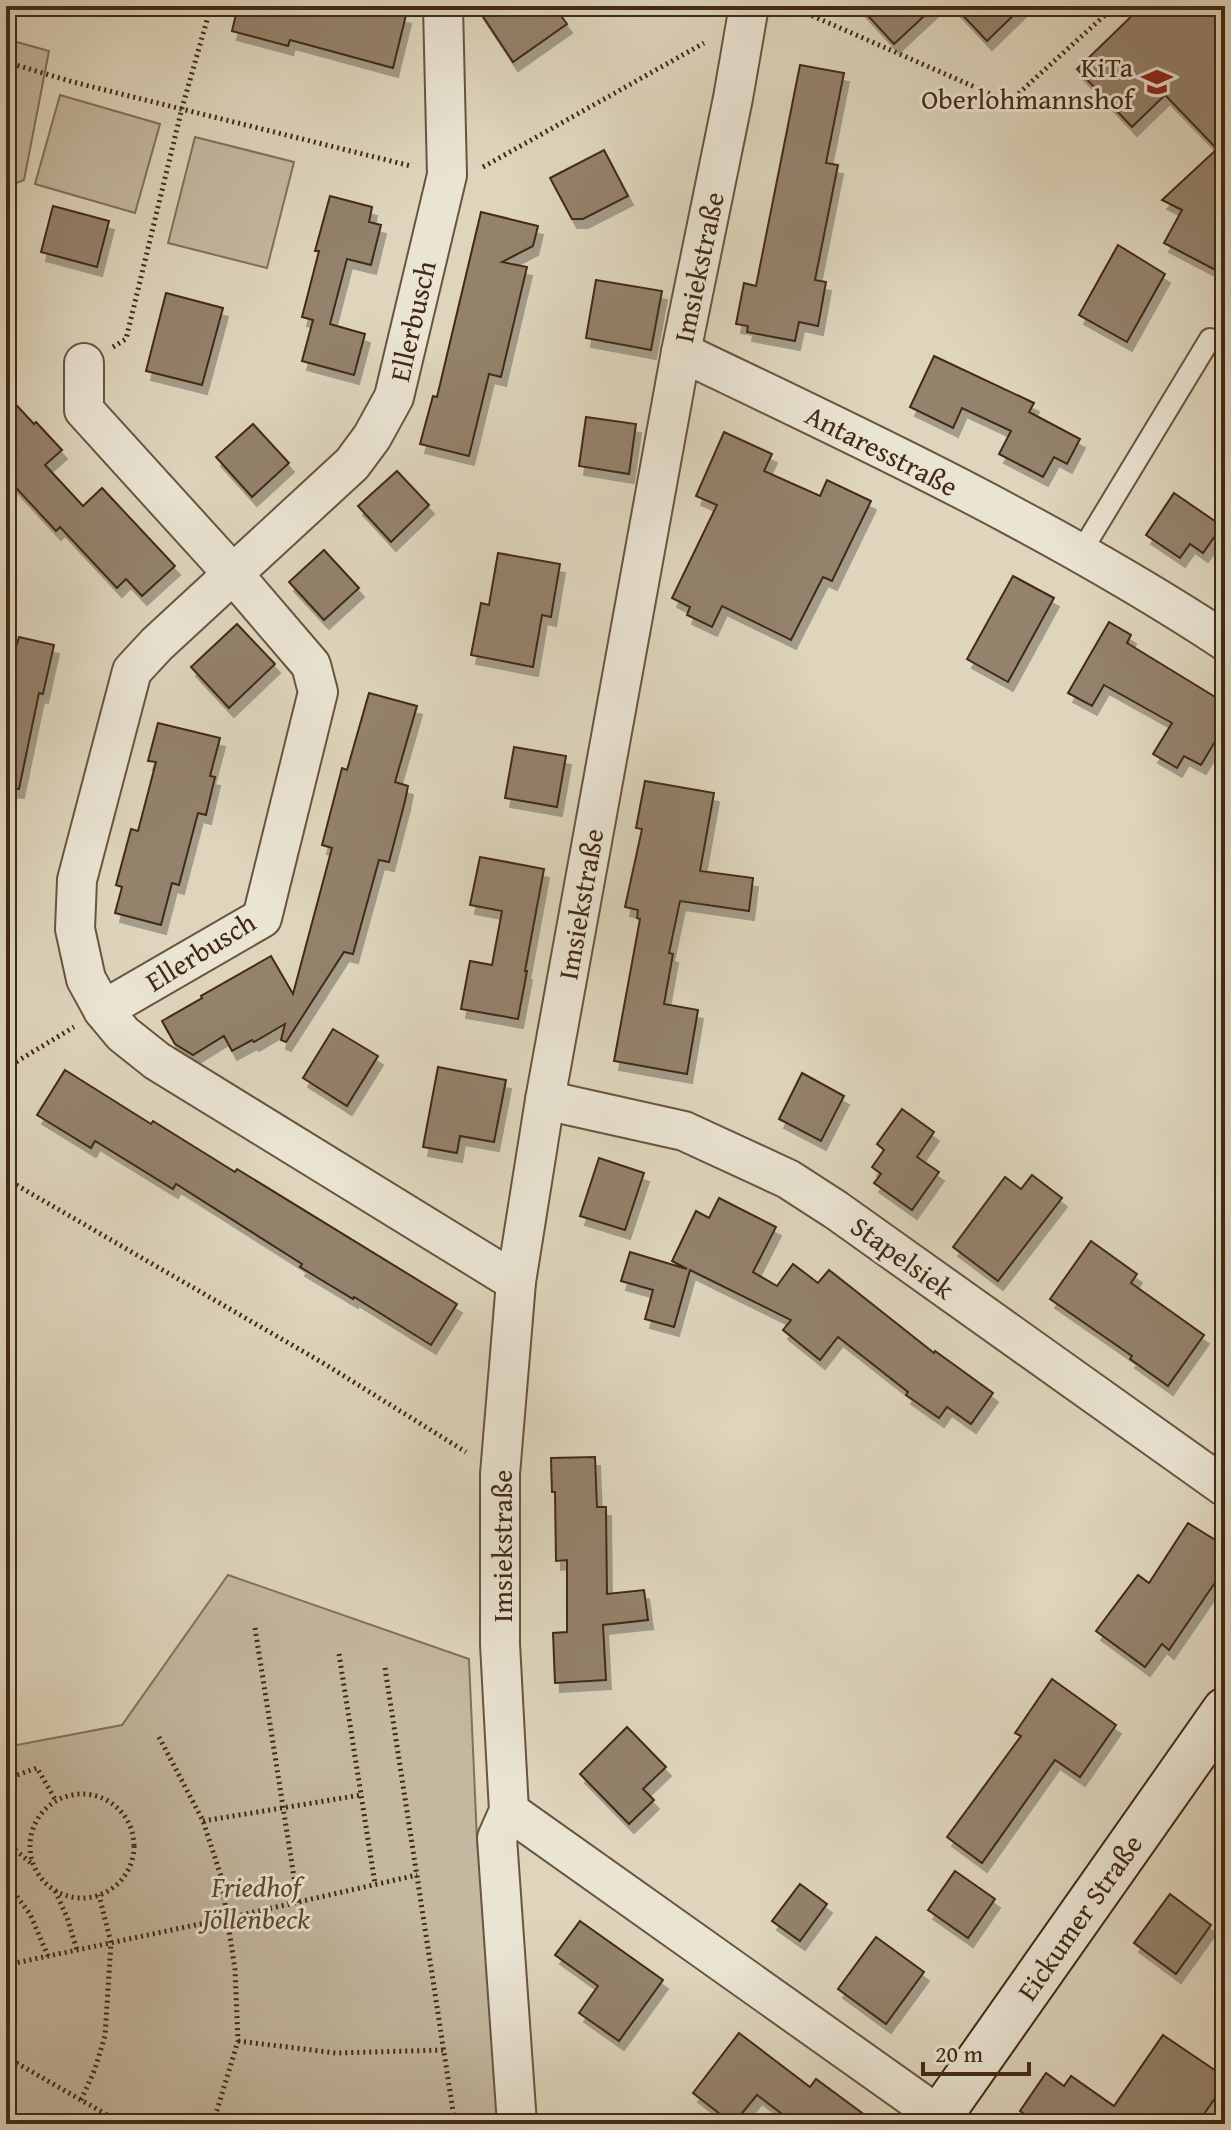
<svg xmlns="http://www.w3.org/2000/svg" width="1231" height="2130" viewBox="0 0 1231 2130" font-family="'Gentium Book Plus',serif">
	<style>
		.green { fill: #c4b8a0; stroke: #84705a; stroke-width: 2 }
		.building { fill: #94826c; stroke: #432915; stroke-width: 2; filter: url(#shadow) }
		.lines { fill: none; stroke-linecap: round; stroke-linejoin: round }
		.lane-casing { stroke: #6a543f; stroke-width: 24 }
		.street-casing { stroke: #6a543f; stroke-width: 42 }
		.secondary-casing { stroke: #432915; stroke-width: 48 }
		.path { stroke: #432915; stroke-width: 5; stroke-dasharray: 2 4; stroke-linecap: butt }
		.lane { stroke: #eae4d3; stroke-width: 20 }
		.street { stroke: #eae4d3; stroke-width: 38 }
		.secondary { stroke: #eae4d3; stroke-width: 44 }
		.labels { text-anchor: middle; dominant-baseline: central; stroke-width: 6; stroke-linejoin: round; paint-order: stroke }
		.poi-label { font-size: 28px; fill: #432915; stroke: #eae4d3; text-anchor: end }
		.street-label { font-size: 28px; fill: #432915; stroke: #eae4d3 }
		.park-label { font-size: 28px; font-style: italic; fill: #5d4631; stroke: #eae4d3 }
	</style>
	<defs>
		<filter id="shadow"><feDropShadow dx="5" dy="9" stdDeviation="0" flood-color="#0004"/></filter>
	</defs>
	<rect width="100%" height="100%" fill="#ded5bc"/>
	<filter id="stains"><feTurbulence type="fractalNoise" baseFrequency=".0025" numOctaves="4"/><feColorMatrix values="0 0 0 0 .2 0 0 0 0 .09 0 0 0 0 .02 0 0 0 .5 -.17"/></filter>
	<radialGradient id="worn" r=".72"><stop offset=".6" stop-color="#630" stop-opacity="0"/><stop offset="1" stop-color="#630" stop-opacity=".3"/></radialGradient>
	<g class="green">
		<polygon points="6,39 49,51 24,180 6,187"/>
		<polygon points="60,95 160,124 135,213 35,184"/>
		<polygon points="195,137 294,162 267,268 168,243"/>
		<polygon points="228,1575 469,1659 477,1840 505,2124 6,2124 6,1747 122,1725"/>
	</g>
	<g class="building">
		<polygon points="238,6 370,6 406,15 393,68 290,40 288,46 232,31"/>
		<polygon points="476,6 554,6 567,24 513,62"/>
		<polygon points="859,6 935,6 894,44"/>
		<polygon points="954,6 1023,6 987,41"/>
		<polygon points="1142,6 1225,6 1225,275 1164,243 1182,210 1162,200 1217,149 1165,95 1132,127 1077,69"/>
		<polygon points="800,65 844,73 826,163 838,165 815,280 826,282 818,326 799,322 795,341 747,332 748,326 736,324 744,283 756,286"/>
		<polygon points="604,150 628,196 583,219 572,219 550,178"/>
		<polygon points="330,196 372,207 369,222 381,225 371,265 347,259 330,324 365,334 354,375 302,361 313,320 302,317 319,251 315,251"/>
		<polygon points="53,206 109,221 97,267 41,252"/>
		<polygon points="481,212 538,226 533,246 502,262 527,267 501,377 489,374 469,456 420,444 433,396 437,397"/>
		<polygon points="1118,245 1165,274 1127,342 1079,315"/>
		<polygon points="596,280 662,291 651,350 586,338"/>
		<polygon points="166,293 223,308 202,385 146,371"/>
		<polygon points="934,356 1034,403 1029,412 1080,439 1067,464 1054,457 1043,477 999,454 1011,431 962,408 953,428 910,407"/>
		<polygon points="6,394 34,424 36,422 62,450 45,465 83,506 102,488 175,566 142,596 126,579 117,588 60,527 56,531 6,477"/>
		<polygon points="586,417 636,424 629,474 579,466"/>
		<polygon points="253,424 289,463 252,497 216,457"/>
		<polygon points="724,432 772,454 764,471 820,496 827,480 871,501 832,581 823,577 791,640 722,606 712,627 687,615 690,607 672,598 717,505 696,496"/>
		<polygon points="397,471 429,505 391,542 358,506"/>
		<polygon points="1174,493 1222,526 1203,553 1190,544 1180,558 1146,535"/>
		<polygon points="324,550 359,588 324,620 289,582"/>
		<polygon points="498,553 560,564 551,617 542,615 533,667 471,655 481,603 489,605"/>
		<polygon points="1013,576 1054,598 1008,682 967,659"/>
		<polygon points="1109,622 1131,635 1127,643 1225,703 1225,725 1201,765 1184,756 1177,768 1153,754 1172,723 1104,685 1092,706 1068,693"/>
		<polygon points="237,624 275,664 229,708 191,667"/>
		<polygon points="19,637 54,645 43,694 39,693 19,789 6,788 6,641 17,644"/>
		<polygon points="369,693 417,706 395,782 408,786 405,801 389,862 379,860 353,954 344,952 286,1042 281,1040 285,1024 254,1042 252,1040 232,1051 224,1036 193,1055 175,1044 162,1021 202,998 201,996 271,956 293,994 332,848 322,845 342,768 347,770"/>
		<polygon points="158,723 220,738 210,776 215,777 206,815 198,813 179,885 172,883 161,925 115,913 122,887 116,885 131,829 138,831 156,762 148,761"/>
		<polygon points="514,747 566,756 557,807 505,798"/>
		<polygon points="645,781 714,793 700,871 753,878 749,911 680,901 669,953 673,954 664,1004 698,1010 687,1074 614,1061 640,919 637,918 638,910 625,907 642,829 636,828"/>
		<polygon points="480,857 544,869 525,971 527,971 518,1019 461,1009 470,961 492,965 502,911 470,905"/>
		<polygon points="333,1029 378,1056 347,1106 303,1078"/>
		<polygon points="438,1067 506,1080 494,1142 460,1136 457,1153 423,1147"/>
		<polygon points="65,1070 151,1124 153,1121 235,1172 237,1169 457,1304 431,1345 354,1297 353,1299 300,1267 302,1264 176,1184 173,1189 95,1141 91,1148 37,1115"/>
		<polygon points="802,1073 844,1096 821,1141 779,1119"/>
		<polygon points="902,1109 934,1132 917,1157 939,1172 912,1210 874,1183 881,1174 872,1167 884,1150 877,1144"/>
		<polygon points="599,1158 644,1173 625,1230 580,1216"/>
		<polygon points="1032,1175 1062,1198 998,1281 953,1247 1005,1177 1021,1189"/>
		<polygon points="719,1198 776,1227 753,1272 777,1286 793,1264 818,1283 829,1270 934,1353 935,1351 993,1393 971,1424 947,1407 939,1418 906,1395 908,1392 838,1337 820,1360 783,1330 791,1320 690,1270 674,1327 645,1319 653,1290 621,1281 630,1252 687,1269 672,1261 696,1211 709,1218"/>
		<polygon points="1091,1241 1137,1274 1131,1283 1204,1335 1168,1386 1130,1359 1132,1356 1050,1299"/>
		<polygon points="595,1457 597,1507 606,1507 607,1594 644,1590 648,1620 603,1625 606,1680 555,1683 553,1633 567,1632 567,1560 556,1561 555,1492 552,1492 551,1458"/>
		<polygon points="1188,1523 1225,1546 1225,1568 1169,1650 1162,1644 1145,1667 1096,1631 1138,1575 1149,1583"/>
		<polygon points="1052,1679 1116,1725 1080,1777 1055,1760 982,1863 947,1837 1021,1736 1015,1733"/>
		<polygon points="627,1727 666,1767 643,1789 654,1800 629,1824 580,1774"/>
		<polygon points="955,1871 995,1899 968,1938 928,1910"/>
		<polygon points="800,1884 827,1904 800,1941 772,1921"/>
		<polygon points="1170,1894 1211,1925 1176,1974 1134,1943"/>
		<polygon points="580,1921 663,1980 619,2041 579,2013 598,1986 555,1955"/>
		<polygon points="876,1937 924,1972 886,2024 838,1989"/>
		<polygon points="739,2033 810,2087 816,2079 877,2124 795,2124 757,2095 733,2124 693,2093"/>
		<polygon points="1163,2035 1225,2077 1225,2084 1197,2124 1039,2124 1020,2111 1046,2073 1064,2086 1071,2076 1114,2106"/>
	</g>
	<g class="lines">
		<defs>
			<polyline id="lane" points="1081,552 1210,339"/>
			<g id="street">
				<polyline points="443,6 447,175 394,397 372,437 352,464 157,644 132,671 77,880 75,929 86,979 103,1010 123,1034 157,1061 516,1282"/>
				<path d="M681 352C866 440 1053 528 1225 641"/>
				<polyline points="84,363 84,410 233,574 311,665 318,692 262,918 103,1010"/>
				<polyline points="545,1100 684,1131 788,1179 836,1210 1225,1487"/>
				<polyline points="509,1811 939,2116"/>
				<polyline points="517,2124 497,1838 509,1811 500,1644 500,1474 516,1282 545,1100 681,352 733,98 749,6"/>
			</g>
			<polyline id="secondary" points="934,2124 1225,1710"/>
		</defs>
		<use href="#lane" class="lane-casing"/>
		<use href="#street" class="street-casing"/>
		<use href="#secondary" class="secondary-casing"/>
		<g class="path">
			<polyline points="790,6 1009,102 1115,6"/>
			<polyline points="6,62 73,82 411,166"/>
			<polyline points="483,167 704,43"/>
			<polyline points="113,347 126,339 182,108 211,6"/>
			<polyline points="6,1068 74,1027"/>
			<polyline points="6,1179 323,1363 466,1452"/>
			<polyline points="255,1628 298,1903"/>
			<polyline points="339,1654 375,1884"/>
			<polyline points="385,1668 455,2124"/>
			<polyline points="159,1737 203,1821 221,1876 235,1970 238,2041 217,2110 210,2124"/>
			<polyline points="6,1779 37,1768 56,1801"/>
			<circle cx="82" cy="1846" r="52"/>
			<polyline points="203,1821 361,1795"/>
			<polyline points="6,1842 32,1864"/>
			<polyline points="6,1882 30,1914 48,1956"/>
			<polyline points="55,1891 67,1917 77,1950"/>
			<polyline points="6,1965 228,1918 417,1875"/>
			<polyline points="238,2041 336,2053 443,2050"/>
			<polyline points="6,2057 123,2124"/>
			<polyline points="81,2100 95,2069 105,2036 111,1943 99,1895"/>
		</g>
		<use href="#lane" class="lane"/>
		<use href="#street" class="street"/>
		<use href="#secondary" class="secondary"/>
	</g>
	<defs>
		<symbol id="school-bare" viewBox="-9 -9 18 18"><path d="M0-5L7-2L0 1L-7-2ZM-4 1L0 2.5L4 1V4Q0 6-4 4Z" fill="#8f2418" stroke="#eae4d3" stroke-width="2.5" paint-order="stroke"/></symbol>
	</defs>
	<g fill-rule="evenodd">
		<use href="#school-bare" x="1135" y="60" width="44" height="44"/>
	</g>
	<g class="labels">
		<g class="poi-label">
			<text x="1133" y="66">KiTa<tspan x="1133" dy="32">Oberlohmannshof</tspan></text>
		</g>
		<g class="street-label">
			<text transform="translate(698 267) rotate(-78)">Imsiekstraße</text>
			<text transform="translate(412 321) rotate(-77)">Ellerbusch</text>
			<text transform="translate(882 450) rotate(27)">Antaresstraße</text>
			<text transform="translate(580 904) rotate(-80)">Imsiekstraße</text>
			<text transform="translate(200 951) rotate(-32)">Ellerbusch</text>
			<text transform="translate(903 1257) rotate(36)">Stapelsiek</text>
			<text transform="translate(501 1546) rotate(-90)">Imsiekstraße</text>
			<text transform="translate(1079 1917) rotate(-55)">Eickumer Straße</text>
		</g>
		<g class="park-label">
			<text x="256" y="1886">Friedhof<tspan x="256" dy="32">Jöllenbeck</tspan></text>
		</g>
	</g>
	<rect width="1231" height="2130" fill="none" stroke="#ded5bc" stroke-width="32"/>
	<rect x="8" y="8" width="1215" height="2114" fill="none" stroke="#432915" stroke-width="4"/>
	<rect x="16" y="16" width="1199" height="2098" fill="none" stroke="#432915" stroke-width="2"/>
	<path d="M923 2062v12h106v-12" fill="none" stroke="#432915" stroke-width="4"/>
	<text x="935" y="2062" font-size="24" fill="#432915" stroke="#eae4d3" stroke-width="6" paint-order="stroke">20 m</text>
	<rect width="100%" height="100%" filter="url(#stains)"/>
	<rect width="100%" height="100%" fill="url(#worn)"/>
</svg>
